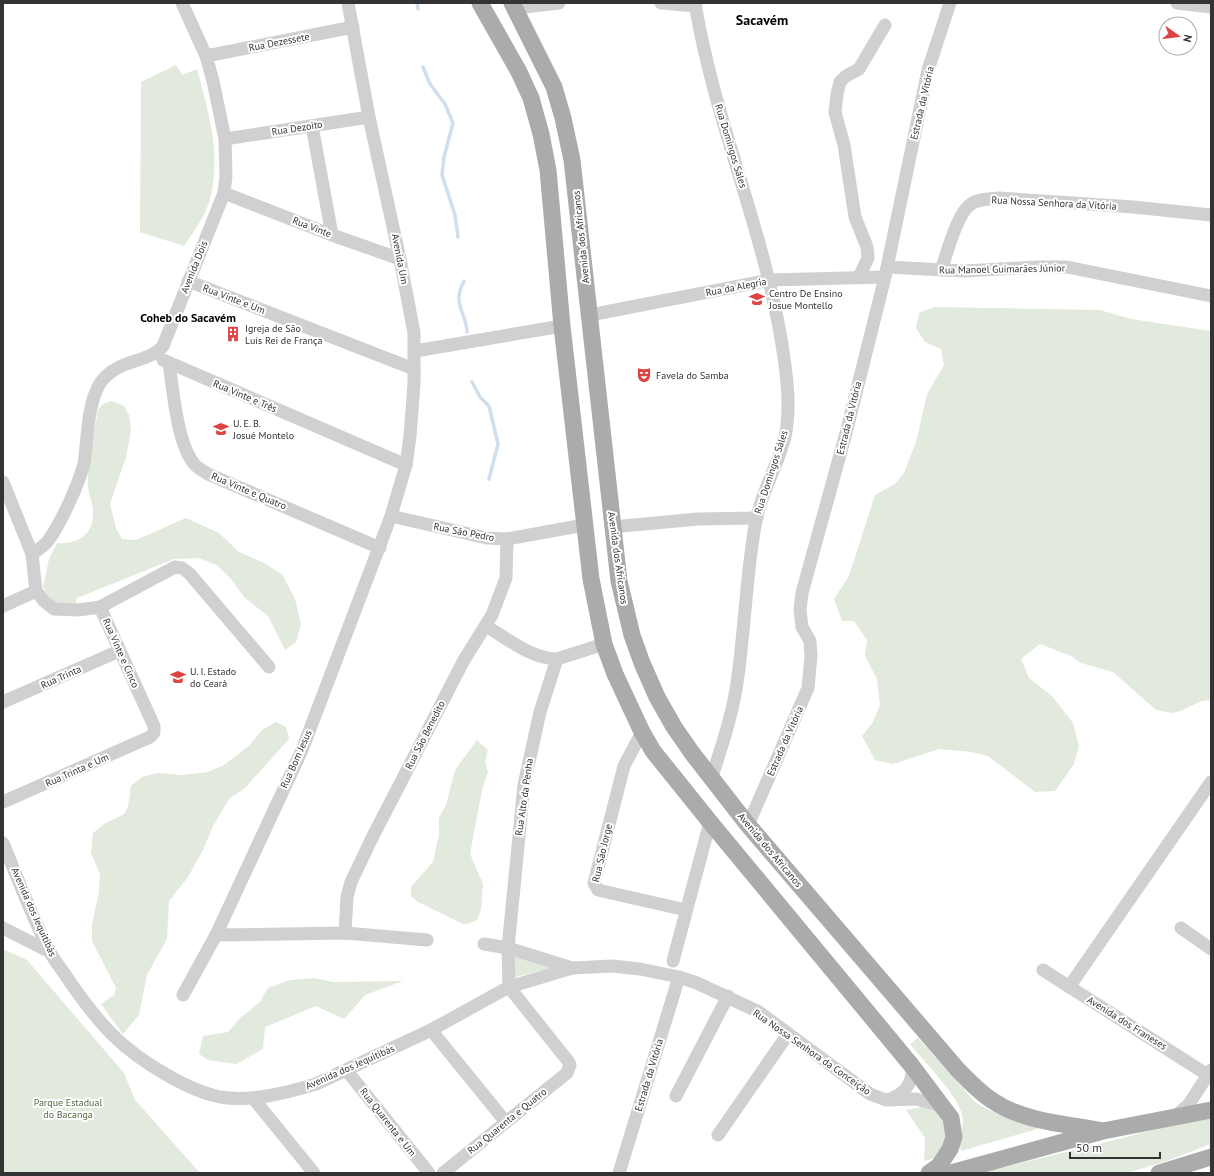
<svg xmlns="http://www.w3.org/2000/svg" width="1214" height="1176" viewBox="0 0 1214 1176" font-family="'PT Sans',sans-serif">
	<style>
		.green { fill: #e2e9dd }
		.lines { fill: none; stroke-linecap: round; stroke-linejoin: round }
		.stream { stroke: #d1dfec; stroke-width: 3.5 }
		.minor { stroke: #d0d0d0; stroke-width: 13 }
		.major { stroke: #ababab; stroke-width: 17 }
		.labels { text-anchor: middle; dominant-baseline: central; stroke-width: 4; stroke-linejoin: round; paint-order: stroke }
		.street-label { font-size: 10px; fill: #333; stroke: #fff }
		.poi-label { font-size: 10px; fill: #333; stroke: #fff; text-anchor: start }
		.park-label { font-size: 10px; fill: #526d42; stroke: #fff }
		.quarter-label { font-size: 12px; font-weight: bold; fill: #000; stroke: #fff }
		.district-label { font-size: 14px; font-weight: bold; fill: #000; stroke: #fff }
	</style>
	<rect width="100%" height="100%" fill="#fff"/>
	<g class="green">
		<path d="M176 65 182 75 197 69C208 111 221 151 211 195 207 214 194 231 184 246L140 232 141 82Z"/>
		<polygon points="934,307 1100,310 1131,319 1211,331 1211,700 1201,701 1181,711 1172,713 1156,710 1113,672 1081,663 1071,656 1040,644 1021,659 1029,678 1052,696 1073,723 1079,746 1074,764 1055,791 1035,792 988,756 972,752 939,749 893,764 875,760 862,736 873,722 880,705 877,679 865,656 867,640 854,621 842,621 834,599 849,576 875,495 895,484 904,473 916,442 927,394 944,365 941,349 925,342 916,328 919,313"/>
		<path d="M112 401 124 406 129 415 131 431 126 457 110 504 116 528 122 539 136 540 186 518 219 533 239 552 262 562 282 574 295 599 301 624 296 642 285 650 268 616 244 597 231 579 217 565 198 558 174 559 77 598 75 605C58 606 51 602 43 587L49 559 57 543C79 545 95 533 93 510 93 504 90 498 89 492 87 486 88 477 88 471 89 450 95 430 98 410L103 404Z"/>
		<polygon points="276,722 286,727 289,739 245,788 229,799 213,826 203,850 188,877 169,901 167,939 147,975 139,1015 123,1034 101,1004 114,995 116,988 92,941 92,924 99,892 100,874 91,853 93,833 104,824 124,814 128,807 131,786 142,777 157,773 182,775 208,772 224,765 249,746 262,730"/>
		<polygon points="477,740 488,750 485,762 488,772 482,790 470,854 483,884 481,909 477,920 468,924 463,924 418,902 411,896 411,887 433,862 439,834 439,818 446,805 455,770"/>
		<polygon points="3,949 27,960 124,1073 135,1100 200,1173 3,1173"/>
		<polygon points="513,956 550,968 512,978"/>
		<polygon points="314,978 333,982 403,981 365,995 344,1019 316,1006 265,1027 263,1049 236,1064 208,1060 199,1054 203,1036 228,1032 240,1018 260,1002 268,988 290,980"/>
		<path d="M918 1038 975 1102C993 1115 1016 1119 1037 1125V1129L961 1151C958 1139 965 1126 962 1114 957 1094 923 1061 910 1044Z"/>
		<path d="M922 1107 935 1109C949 1130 948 1136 936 1158L924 1161 925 1138 906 1110Z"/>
		<polygon points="1211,1116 1211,1144 1166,1161 1127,1173 981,1173 1123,1138 1193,1118"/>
	</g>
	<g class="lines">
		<g class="stream">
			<polyline points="417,3 418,9"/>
			<polyline points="423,67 430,84 445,104 453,123 444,157 442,175 455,215 458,237"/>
			<path d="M464 281C462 285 459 291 459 296 457 306 467 319 467 332"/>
			<polyline points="472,382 480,397 489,406 498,444 489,479"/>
		</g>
		<g class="minor">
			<polyline points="661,3 696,6"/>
			<path d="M695 3C715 126 769 240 785 365 788 387 790 414 785 437 778 465 762 491 756 520 746 574 745 629 737 683 732 717 721 748 711 780"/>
			<polyline points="1177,3 1211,7"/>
			<polyline points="515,8 559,3"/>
			<polyline points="206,56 353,27"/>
			<polyline points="312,126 332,235"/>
			<polyline points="225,139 369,117"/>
			<polyline points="224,193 332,235 400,259"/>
			<polyline points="887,267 964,271 1038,267 1067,267 1211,296"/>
			<path d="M941 270C947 254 957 213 971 204 978 199 990 199 999 198L1133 207 1211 215"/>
			<polyline points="859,277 868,258 867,247 855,217 844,145 835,112 837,94 840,82 846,76 859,69 885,25"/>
			<polyline points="188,281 414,369"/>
			<polyline points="590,315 770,280 885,277"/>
			<polyline points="415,351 562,326"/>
			<polyline points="163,360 406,465"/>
			<path d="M169 363C173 389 177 445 195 465 198 468 204 471 208 474L380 548"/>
			<polyline points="3,482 32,554 36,591 44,601 54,609 78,610 100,607 175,567 182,568 189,573 269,667"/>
			<polyline points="391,516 487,538 507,539 584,525"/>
			<polyline points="612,527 698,519 757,518"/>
			<path d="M32 554C38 550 44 546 48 541 61 523 79 484 84 463 88 438 87 407 99 385 115 358 149 364 163 346L224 193 226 176 225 139 213 81 206 56 182 3"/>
			<polyline points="3,606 36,591"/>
			<path d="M486 626C508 639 530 658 557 659L604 644"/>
			<polyline points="3,702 119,651"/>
			<polyline points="642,732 624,766 594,883 598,890 686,910"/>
			<polyline points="3,802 150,737 154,733 154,726 100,607"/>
			<polyline points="748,825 808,688 811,656 810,641 802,627 800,610 802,593 846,433 885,277 928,70 950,3"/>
			<path d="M3 843C18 879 32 917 50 952 55 962 64 972 70 982 100 1025 121 1049 167 1075 184 1085 201 1093 220 1097 251 1102 286 1093 316 1084L431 1030 509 987 572 968"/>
			<polyline points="3,928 50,952"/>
			<polyline points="1181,928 1211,949"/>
			<polyline points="345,933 347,897 351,882 372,838 464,660 492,615 506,578 507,539"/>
			<polyline points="216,935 345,933 427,940"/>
			<polyline points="484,944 508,948 572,968 612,966 640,969 679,977 697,983 759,1012 870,1094 886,1100 916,1099 943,1106"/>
			<polyline points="673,961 710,822"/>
			<polyline points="1043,970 1211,1077"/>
			<polyline points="1069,987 1211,782"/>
			<polyline points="183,995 216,935 302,750 391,516 406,465 410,436 414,384 414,333 400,259 369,117 348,3"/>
			<polyline points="431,1030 505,1121"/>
			<polyline points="347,1071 429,1173"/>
			<polyline points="676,1096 728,996"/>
			<polyline points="253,1098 314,1173"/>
			<path d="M890 1099C906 1093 913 1083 912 1066"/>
			<polyline points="1176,1116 1189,1104 1211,1070"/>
			<polyline points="718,1135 788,1034"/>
			<polyline points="443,1173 567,1073 570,1065 568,1061 509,987 508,948 524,785 540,712 557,659"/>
			<polyline points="619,1173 679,977"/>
		</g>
		<g class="major">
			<polyline points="480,3 519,72 531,98 541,134 548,170 562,326 591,579 604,644 615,674 642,732 653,751 710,822 912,1066 951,1118 954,1137 950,1149 939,1166 929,1173"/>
			<path d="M512 3 554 87 563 118 572 160 619 581 632 635 642 663 657 697 674 727 692 753 748 825 958 1070C969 1081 980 1093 993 1101 1024 1122 1067 1124 1103 1131"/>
			<polyline points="951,1173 1103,1131 1211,1110"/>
			<polyline points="1159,1173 1211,1157"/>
		</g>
	</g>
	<defs>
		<symbol id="school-bare" viewBox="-9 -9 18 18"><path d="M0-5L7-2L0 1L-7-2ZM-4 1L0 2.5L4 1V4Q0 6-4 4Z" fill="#dc4543" stroke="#fff" stroke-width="2.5" paint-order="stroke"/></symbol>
		<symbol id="building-bare" viewBox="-9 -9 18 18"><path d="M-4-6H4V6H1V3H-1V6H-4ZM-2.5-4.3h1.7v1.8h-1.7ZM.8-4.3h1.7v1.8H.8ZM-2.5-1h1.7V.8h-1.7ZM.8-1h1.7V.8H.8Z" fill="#dc4543" stroke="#fff" stroke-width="2.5" paint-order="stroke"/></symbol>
		<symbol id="theatre-bare" viewBox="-9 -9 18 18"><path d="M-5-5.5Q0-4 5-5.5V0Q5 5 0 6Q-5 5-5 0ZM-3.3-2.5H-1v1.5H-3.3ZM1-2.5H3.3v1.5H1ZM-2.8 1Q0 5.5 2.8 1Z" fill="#dc4543" stroke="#fff" stroke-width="2.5" paint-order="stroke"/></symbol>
	</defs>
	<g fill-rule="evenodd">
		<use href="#school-bare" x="746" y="288" width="22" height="22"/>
		<use href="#building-bare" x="222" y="323" width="22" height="22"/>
		<use href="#theatre-bare" x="633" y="364" width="22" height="22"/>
		<use href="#school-bare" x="210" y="418" width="22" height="22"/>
		<use href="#school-bare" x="167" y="666" width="22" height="22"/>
	</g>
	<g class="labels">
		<g class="street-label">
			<text transform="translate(279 42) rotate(-11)">Rua Dezessete</text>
			<text transform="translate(922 103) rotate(-77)">Estrada da Vitória</text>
			<text transform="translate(297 128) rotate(-9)">Rua Dezoito</text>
			<text transform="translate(731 146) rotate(73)">Rua Domingos Sáles</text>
			<text transform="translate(1054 203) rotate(3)">Rua Nossa Senhora da Vitória</text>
			<text transform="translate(312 227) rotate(21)">Rua Vinte</text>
			<text transform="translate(581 237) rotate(-96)">Avenida dos Africanos</text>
			<text transform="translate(400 259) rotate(79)">Avenida Um</text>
			<text transform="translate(194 267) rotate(-68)">Avenida Dois</text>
			<text transform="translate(1002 269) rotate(-1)">Rua Manoel Guimarães Júnior</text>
			<text transform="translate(736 287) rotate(-11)">Rua da Alegria</text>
			<text transform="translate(234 299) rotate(21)">Rua Vinte e Um</text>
			<text transform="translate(245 396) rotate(23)">Rua Vinte e Três</text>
			<text transform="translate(849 418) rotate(-76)">Estrada da Vitória</text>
			<text transform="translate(771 472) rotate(-72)">Rua Domingos Sáles</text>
			<text transform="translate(249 491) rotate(23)">Rua Vinte e Quatro</text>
			<text transform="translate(464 532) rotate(11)">Rua São Pedro</text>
			<text transform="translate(618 558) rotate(82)">Avenida dos Africanos</text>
			<text transform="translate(121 653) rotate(66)">Rua Vinte e Cinco</text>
			<text transform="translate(61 677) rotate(-24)">Rua Trinta</text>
			<text transform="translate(425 735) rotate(-63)">Rua São Benedito</text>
			<text transform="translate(785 741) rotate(-66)">Estrada da Vitória</text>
			<text transform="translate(296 759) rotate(-66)">Rua Bom Jesus</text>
			<text transform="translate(77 770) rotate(-24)">Rua Trinta e Um</text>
			<text transform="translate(524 797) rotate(-82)">Rua Alto da Penha</text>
			<text transform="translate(770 850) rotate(50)">Avenida dos Africanos</text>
			<text transform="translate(602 853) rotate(-77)">Rua São Jorge</text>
			<text transform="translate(34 912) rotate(66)">Avenida dos Jequitibás</text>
			<text transform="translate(1127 1023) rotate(32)">Avenida dos Franeses</text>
			<text transform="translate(812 1052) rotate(35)">Rua Nossa Senhora da Conceição</text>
			<text transform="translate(350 1067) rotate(-24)">Avenida dos Jequitibás</text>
			<text transform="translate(649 1075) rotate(-73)">Estrada da Vitória</text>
			<text transform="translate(507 1121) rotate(-39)">Rua Quarenta e Quatro</text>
			<text transform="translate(388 1122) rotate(52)">Rua Quarenta e Um</text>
		</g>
		<g class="poi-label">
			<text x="769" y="293">Centro De Ensino<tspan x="769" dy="12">Josue Montello</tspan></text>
			<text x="245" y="328">Igreja de São<tspan x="245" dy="12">Luís Rei de França</tspan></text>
			<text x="656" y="375">Favela do Samba</text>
			<text x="233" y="423">U. E. B.<tspan x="233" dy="12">Josué Montelo</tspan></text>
			<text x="190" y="671">U. I. Estado<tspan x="190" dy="12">do Ceará</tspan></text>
		</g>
		<g class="park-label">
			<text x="68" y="1102">Parque Estadual<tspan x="68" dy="12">do Bacanga</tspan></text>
		</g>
		<g class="quarter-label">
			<text x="188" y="317">Coheb do Sacavém</text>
		</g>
		<g class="district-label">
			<text x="762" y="20">Sacavém</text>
		</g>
	</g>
	<rect width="1214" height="1176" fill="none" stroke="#333333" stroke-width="8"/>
	<g transform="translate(1178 36) rotate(104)"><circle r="19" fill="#ffffff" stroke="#adadad"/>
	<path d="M0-3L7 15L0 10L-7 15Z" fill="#dc4543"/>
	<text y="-6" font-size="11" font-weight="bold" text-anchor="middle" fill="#333333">N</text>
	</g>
	<path d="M1070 1152v6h90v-6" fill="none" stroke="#333333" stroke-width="2"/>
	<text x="1076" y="1152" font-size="12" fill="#333333" stroke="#ffffff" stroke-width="3" paint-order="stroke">50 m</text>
</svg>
